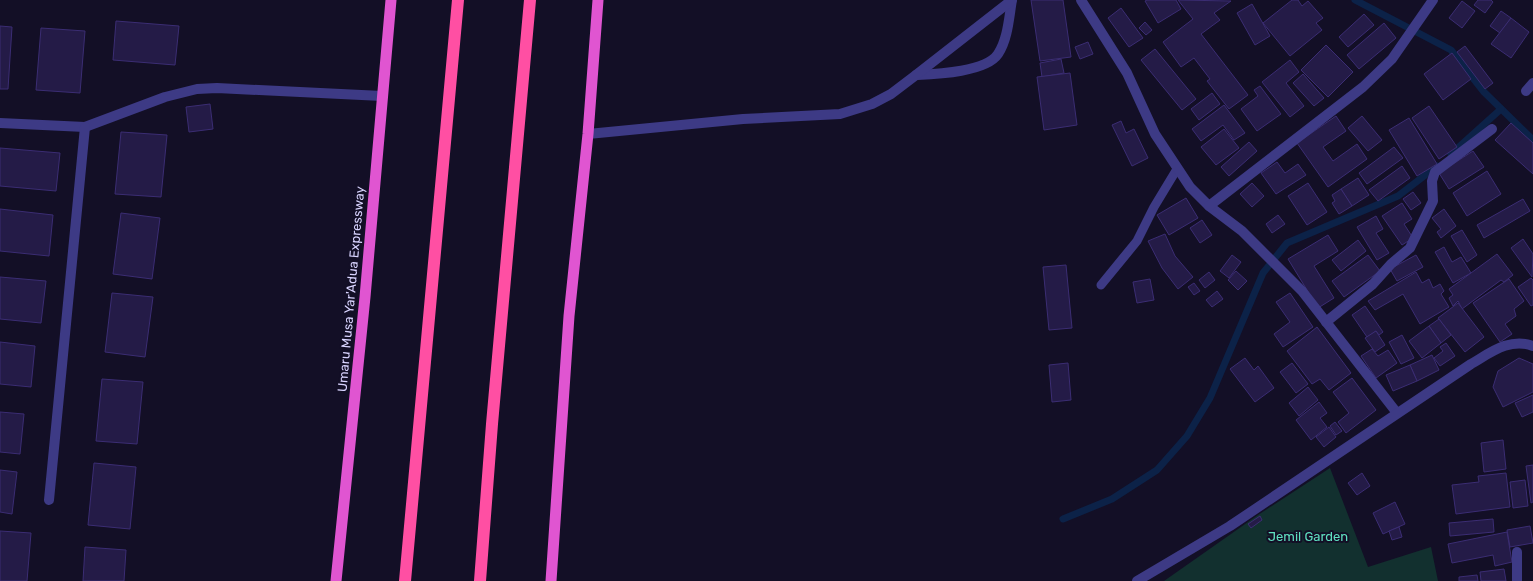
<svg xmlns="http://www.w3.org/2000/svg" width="1533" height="581" viewBox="0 0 1533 581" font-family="Rubik,sans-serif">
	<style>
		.green { fill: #12302f }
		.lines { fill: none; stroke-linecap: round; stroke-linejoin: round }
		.stream { stroke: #0c2248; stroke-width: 7 }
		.building { fill: #241b47; stroke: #3b2d73 }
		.service { stroke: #3d3a85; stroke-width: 9 }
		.minor { stroke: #3d3a85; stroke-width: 10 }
		.trunk { stroke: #e055d1; stroke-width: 11 }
		.motorway { stroke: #ff4fa3; stroke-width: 12 }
		.labels { text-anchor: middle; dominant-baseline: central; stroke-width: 4; stroke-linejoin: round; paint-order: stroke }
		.street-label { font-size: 13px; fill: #d9d4ff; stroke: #130f26 }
		.park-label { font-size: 13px; fill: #5fe0c0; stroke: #130f26 }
	</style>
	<rect width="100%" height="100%" fill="#130f26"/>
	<polygon class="green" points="1330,468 1368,567 1431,547 1438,581 1164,581 1258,515"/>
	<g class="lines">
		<g class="stream">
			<polyline points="1355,0 1451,50 1484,92 1533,140"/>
			<polyline points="1451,154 1501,109"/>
			<polyline points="1063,519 1112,499 1157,470 1187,436 1210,398 1263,273 1287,243 1398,196 1437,166"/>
		</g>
	</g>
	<g class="building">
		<polygon points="1031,0 1063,0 1071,57 1040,61"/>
		<polygon points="1147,0 1176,0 1181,9 1158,23 1145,1"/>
		<polygon points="1178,0 1231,1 1214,13 1220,20 1201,34 1248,95 1229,109 1207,81 1210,79 1194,58 1181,67 1163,42 1193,19"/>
		<polygon points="1292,0 1298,0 1302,6 1308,1 1323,18 1316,23 1322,30 1290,56 1263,23"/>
		<polygon points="1478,0 1491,0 1493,2 1485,13 1474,5"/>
		<polygon points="1462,1 1475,11 1462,28 1449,18"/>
		<polygon points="1252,4 1270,36 1255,45 1237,13"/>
		<polygon points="1121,8 1143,38 1129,47 1108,18"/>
		<polygon points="1501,11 1511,18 1500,33 1490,26"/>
		<polygon points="1364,14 1374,25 1348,47 1339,37"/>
		<polygon points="1511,18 1529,32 1511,58 1491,44"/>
		<polygon points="116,21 179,26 175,65 113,60"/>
		<polygon points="1145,22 1152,30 1146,35 1139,28"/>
		<polygon points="1384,23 1396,38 1359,69 1347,55"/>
		<polygon points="0,26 12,27 8,89 0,89"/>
		<polygon points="41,28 85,31 80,93 36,90"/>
		<polygon points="1088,42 1093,54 1080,59 1075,47"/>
		<polygon points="1326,45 1353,72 1328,97 1301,70"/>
		<polygon points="1465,46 1493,83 1485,89 1457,52"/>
		<polygon points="1155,49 1196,99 1182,110 1141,60"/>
		<polygon points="1452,53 1471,79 1443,100 1424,74"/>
		<polygon points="1061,59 1064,73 1042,77 1040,63"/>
		<polygon points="1290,60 1299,72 1286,83 1304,106 1290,117 1262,82"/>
		<polygon points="1070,73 1077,125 1044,130 1037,77"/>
		<polygon points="1303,74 1324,98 1314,106 1293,83"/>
		<polygon points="1260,86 1281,114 1257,131 1241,109 1258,96 1254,90"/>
		<polygon points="1212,93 1220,104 1199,120 1191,109"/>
		<polygon points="210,104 213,129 189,132 186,107"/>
		<polygon points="1224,105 1245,133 1234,140 1223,125 1201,141 1192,129"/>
		<polygon points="1429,106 1457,147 1439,159 1412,118"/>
		<polygon points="1336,116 1346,131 1323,147 1333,161 1357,144 1367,159 1328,187 1297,143"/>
		<polygon points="1362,116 1382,140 1368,151 1348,128"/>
		<polygon points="1409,118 1437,164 1417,176 1389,130"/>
		<polygon points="1121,121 1126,133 1134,129 1148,158 1132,166 1112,125"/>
		<polygon points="1511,123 1533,143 1533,174 1495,140"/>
		<polygon points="1224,129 1239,148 1216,165 1201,147"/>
		<polygon points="121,132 167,135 161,197 115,194"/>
		<polygon points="1249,142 1257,151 1229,176 1221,167"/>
		<polygon points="1394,147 1403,158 1367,184 1359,173"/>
		<polygon points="0,148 60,153 56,191 0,186"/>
		<polygon points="1473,151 1484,167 1449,189 1439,173"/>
		<polygon points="1277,162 1285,173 1298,164 1306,175 1276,194 1261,173"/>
		<polygon points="1402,166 1410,178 1378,201 1369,190"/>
		<polygon points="1487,171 1501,194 1467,216 1453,193"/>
		<polygon points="1358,178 1369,195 1352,206 1341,189"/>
		<polygon points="1252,183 1264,196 1252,207 1240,194"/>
		<polygon points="1308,183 1327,212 1307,225 1288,196"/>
		<polygon points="1341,189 1352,206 1339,214 1332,203 1335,201 1332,195"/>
		<polygon points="1413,192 1421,203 1411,210 1403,199"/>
		<polygon points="1186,198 1198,218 1169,235 1157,215"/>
		<polygon points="1523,199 1530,211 1484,238 1477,225"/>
		<polygon points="1402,203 1412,219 1404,224 1413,238 1402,245 1382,216"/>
		<polygon points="0,209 53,215 49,256 0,251"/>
		<polygon points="1444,209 1456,226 1441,238 1437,232 1441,229 1432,218"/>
		<polygon points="121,213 160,218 152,279 113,274"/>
		<polygon points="1278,215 1285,224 1272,233 1266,224"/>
		<polygon points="1376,216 1383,229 1376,233 1389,253 1377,260 1357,227"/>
		<polygon points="1202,220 1212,235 1200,243 1190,228"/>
		<polygon points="1462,230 1477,255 1467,262 1451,236"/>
		<polygon points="1165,234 1175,256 1193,277 1178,289 1162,268 1148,241"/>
		<polygon points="1328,235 1338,251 1314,266 1334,298 1318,308 1288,259"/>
		<polygon points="1523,239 1533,254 1532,277 1511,248"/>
		<polygon points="1358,240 1366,251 1341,271 1332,260"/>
		<polygon points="1444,247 1452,262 1461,257 1471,273 1453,283 1435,252"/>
		<polygon points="1497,254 1513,275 1504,282 1501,280 1462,309 1458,301 1453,306 1449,298 1453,295 1449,289"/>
		<polygon points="1232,255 1241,262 1229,278 1220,271"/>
		<polygon points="1368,255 1380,271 1344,297 1332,281"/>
		<polygon points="1416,255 1423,267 1397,281 1390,269"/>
		<polygon points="1066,265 1072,328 1049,330 1043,267"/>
		<polygon points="1236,271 1247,281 1238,290 1228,280"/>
		<polygon points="1209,272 1215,280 1205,288 1199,280"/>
		<polygon points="1416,272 1422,283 1429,279 1433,288 1440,284 1444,291 1441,294 1449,307 1420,324 1403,294 1375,310 1368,301"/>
		<polygon points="0,277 46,281 41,323 0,319"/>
		<polygon points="1531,278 1533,280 1533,305 1531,306 1518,287"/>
		<polygon points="1150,279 1154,300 1137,303 1133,282"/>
		<polygon points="1509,279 1524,301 1514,309 1516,316 1505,324 1512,334 1500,342 1473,303"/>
		<polygon points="1194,283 1200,291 1194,295 1188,287"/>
		<polygon points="1217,291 1223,299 1212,307 1206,300"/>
		<polygon points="112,293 153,297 145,357 105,352"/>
		<polygon points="1290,293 1313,327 1283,347 1274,334 1290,322 1276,302"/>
		<polygon points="1458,303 1484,337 1465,352 1438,318"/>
		<polygon points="1365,306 1383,332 1379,335 1376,331 1367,337 1352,315"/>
		<polygon points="1439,319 1451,335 1441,343 1429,326"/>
		<polygon points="1429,326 1441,343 1422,358 1409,341"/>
		<polygon points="1317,327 1351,373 1329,390 1320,379 1312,384 1287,351"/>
		<polygon points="1376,331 1385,345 1375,352 1365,338"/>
		<polygon points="1402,335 1414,358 1401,364 1389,342"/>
		<polygon points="0,342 35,346 31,387 0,384"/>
		<polygon points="1446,343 1455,356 1440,366 1434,358 1443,351 1440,347"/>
		<polygon points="1372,349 1378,356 1388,350 1397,363 1376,378 1361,356"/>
		<polygon points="1432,355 1439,370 1417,381 1410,365"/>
		<polygon points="1245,358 1254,370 1258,366 1274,388 1255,402 1230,369"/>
		<polygon points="1519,358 1533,364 1533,392 1503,407 1493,387 1498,371"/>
		<polygon points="1068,363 1071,400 1052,402 1049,365"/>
		<polygon points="1292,363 1308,384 1296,393 1280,372"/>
		<polygon points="1410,365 1417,381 1393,391 1386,375"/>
		<polygon points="1352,378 1376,410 1346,433 1338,422 1349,413 1333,392"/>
		<polygon points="102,379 143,382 137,444 96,441"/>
		<polygon points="1308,387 1318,400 1299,416 1289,403"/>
		<polygon points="1533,395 1533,412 1522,417 1515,403"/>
		<polygon points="1319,402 1327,413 1320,418 1327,427 1311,440 1296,420"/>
		<polygon points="0,412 24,414 20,454 0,452"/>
		<polygon points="1335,422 1342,431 1336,435 1330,426"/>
		<polygon points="1329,427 1336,437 1324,447 1316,437"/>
		<polygon points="1503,440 1506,469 1484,472 1481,443"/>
		<polygon points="94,463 136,467 130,529 88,525"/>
		<polygon points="1533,465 1533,502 1531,503 1526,466"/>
		<polygon points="0,470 17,472 12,514 0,512"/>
		<polygon points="1362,473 1370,486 1357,495 1348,483"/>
		<polygon points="1506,473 1510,507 1456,514 1452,485 1479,482 1478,476"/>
		<polygon points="1525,480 1528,506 1513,508 1510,482"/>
		<polygon points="1395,502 1405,524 1383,534 1373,513"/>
		<polygon points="1260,516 1262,520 1251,528 1248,524"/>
		<polygon points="1493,519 1494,532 1450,536 1449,523"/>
		<polygon points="1530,526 1533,543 1510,547 1507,530"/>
		<polygon points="1399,527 1402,537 1392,540 1389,531"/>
		<polygon points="0,531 31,533 27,581 0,581"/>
		<polygon points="1507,532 1512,562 1495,566 1493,555 1452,563 1448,544"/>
		<polygon points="85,547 126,550 124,581 83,581"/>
		<polygon points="1504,569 1506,581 1481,581 1480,572"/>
		<polygon points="1477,575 1478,581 1459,581 1459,577"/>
	</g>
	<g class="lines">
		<polyline class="service" points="1101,285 1137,241 1154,207 1177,169"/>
		<g class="minor">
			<polyline points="1081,0 1127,73 1155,134 1190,187 1209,206 1242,231 1302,291 1397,413"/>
			<path d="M916 75C937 74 986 72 998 54 1008 39 1009 17 1012 0"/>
			<polyline points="1526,91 1533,83"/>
			<polyline points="0,123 85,127 165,97 197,89 217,88 382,96"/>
			<polyline points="588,134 743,119 840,114 872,104 891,94 916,75 1012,0"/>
			<polyline points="1209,206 1363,87 1392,59 1433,0"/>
			<polyline points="1326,322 1373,284 1391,264 1410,248 1433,201 1432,181 1435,172 1492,129"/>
			<polyline points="49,500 85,127"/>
			<polyline points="1517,552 1517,581"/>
			<path d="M1137 581 1230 526 1471 364C1490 353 1510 337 1533 346"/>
		</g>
		<g class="trunk">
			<polyline points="336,581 365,297 391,0"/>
			<polyline points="551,581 569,316 588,134 598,0"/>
		</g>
		<g class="motorway">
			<polyline points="405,581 458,0"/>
			<polyline points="480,581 492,424 530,0"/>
		</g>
	</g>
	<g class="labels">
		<g class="street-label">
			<text transform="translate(351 289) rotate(-85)">Umaru Musa Yar'Adua Expressway</text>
		</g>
		<g class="park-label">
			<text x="1308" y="536">Jemil Garden</text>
		</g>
	</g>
</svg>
